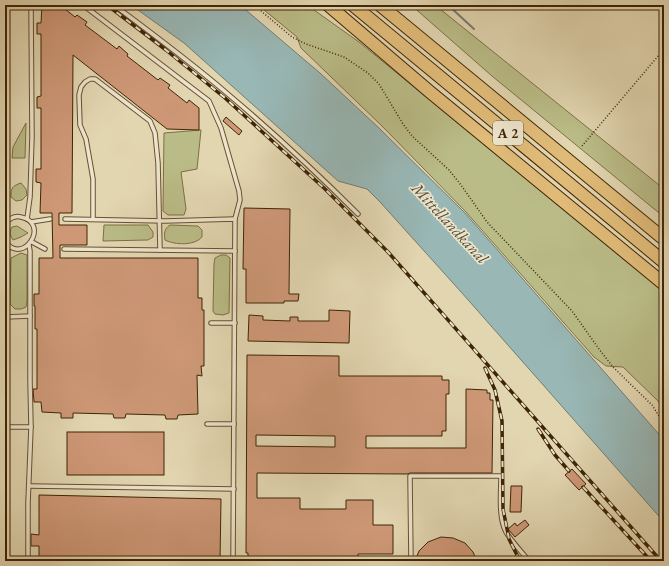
<svg xmlns="http://www.w3.org/2000/svg" width="669" height="566" viewBox="0 0 669 566" font-family="'EB Garamond',serif">
	<style>
		.green { fill: #babc87; stroke: #7c7046 }
		.water { fill: #98b7b5; stroke: #747d6f }
		.lines { fill: none; stroke-linecap: round; stroke-linejoin: round }
		.stream { stroke: #747d6f; stroke-width: 2 }
		.building { fill: #ce9877; stroke: #3f2505; fill-rule: evenodd }
		.service-casing { stroke: #685130; stroke-width: 5.5 }
		.motorway-casing { stroke: #3f2505; stroke-width: 14 }
		.path { stroke: #3f2505; stroke-width: 1.5; stroke-dasharray: 1 2; stroke-linecap: butt }
		.service { stroke: #ece4cc; stroke-width: 3.5 }
		.motorway { stroke: #e1bb78; stroke-width: 12 }
		.rail-casing { stroke: #3f2505; stroke-width: 3.5 }
		.rail { stroke: #ece4cc; stroke-width: 2; stroke-dasharray: 6; stroke-linecap: butt }
		.labels { text-anchor: middle; dominant-baseline: central; stroke-width: 3.5; stroke-linejoin: round; paint-order: stroke }
		.shield { fill: #ece4cc; stroke: #735e41; stroke-width: 1 }
		.shield-label { font-size: 14px; font-weight: bold; fill: #3f2505 }
		.water-label { font-size: 16px; font-style: italic; fill: #554a31; stroke: #ece4cc }
	</style>
	<rect width="100%" height="100%" fill="#e2d6b1"/>
	<filter id="stains"><feTurbulence type="fractalNoise" baseFrequency=".005" numOctaves="4"/><feColorMatrix values="0 0 0 0 .2 0 0 0 0 .09 0 0 0 0 .02 0 0 0 .5 -.17"/></filter>
	<radialGradient id="worn" r=".72"><stop offset=".6" stop-color="#630" stop-opacity="0"/><stop offset="1" stop-color="#630" stop-opacity=".3"/></radialGradient>
	<g class="green">
		<polygon points="258,5 307,5 359,42 664,292 664,411 658,401 623,367 606,366 594,357 466,212 384,128 301,48 297,37"/>
		<polygon points="411,5 435,5 664,189 664,217 492,76"/>
		<polygon points="26,123 25,158 12,158 13,147"/>
		<polygon points="201,130 197,169 181,172 186,209 184,215 168,215 163,211 164,133"/>
		<path d="M21 183 26 189 27 195 22 200 16 201 11 197C11 188 12 186 21 183Z"/>
		<polygon points="104,225 148,225 153,232 153,237 148,240 103,241"/>
		<path d="M170 225 198 226 202 230V237C194 246 175 245 165 240 164 233 164 229 170 225Z"/>
		<path d="M17 226 28 233 21 237 13 240C10 235 9 232 12 227Z"/>
		<polygon points="21,253 27,255 27,301 26,307 21,309 15,309 10,304 11,258"/>
		<polygon points="221,255 226,255 230,258 229,313 223,315 215,314 213,311 214,264 215,258"/>
	</g>
	<polygon class="water" points="131,5 240,5 320,73 379,128 465,213 664,440 664,522 462,293 380,202 367,189 338,181 184,43"/>
	<g class="lines">
		<polyline class="stream" points="448,5 474,29"/>
	</g>
	<g class="building">
		<polygon points="42,5 60,5 75,17 77,15 87,22 85,25 117,49 119,46 128,54 127,56 158,80 160,78 170,85 168,88 187,103 189,100 199,108 199,130 167,129 73,55 72,213 59,213 59,225 87,225 87,245 60,245 60,258 198,258 198,298 202,298 202,310 204,310 204,366 201,366 202,376 197,375 198,414 178,415 177,419 166,419 165,415 126,414 125,418 114,418 113,414 73,413 73,418 61,418 61,413 42,412 41,402 34,402 33,389 37,389 37,329 35,329 35,306 34,306 34,294 39,294 39,258 53,258 52,213 40,213 41,183 36,182 36,169 41,169 41,108 37,108 37,97 41,96 41,34 37,34 37,23 41,23"/>
		<polygon points="226,117 242,131 239,135 223,121"/>
		<polygon points="244,208 290,209 289,294 299,294 298,301 284,301 284,303 246,303 246,269 243,269"/>
		<polygon points="329,310 350,311 349,343 248,341 249,315 263,316 263,320 290,321 290,317 298,317 298,321 329,321"/>
		<path d="M247 355 339 356V376H442V380H449V394H446V431H442V436H366V448H466V389L487 390V393H490V400H493L492 473H410L407 474 257 473V498H300V509H346V500H373V525H393V554H358V561H248V553H246ZM256 435 335 436V447L256 446Z"/>
		<rect x="67" y="432" width="97" height="43"/>
		<polygon points="572,469 586,484 579,490 565,475"/>
		<polygon points="511,486 522,486 521,512 510,512"/>
		<polygon points="39,495 221,499 220,561 39,561 39,546 31,546 31,534 39,535"/>
		<polygon points="525,520 529,525 515,537 508,529 515,523 517,526"/>
		<polygon points="441,537 453,538 465,543 473,552 477,561 415,561 419,551 428,542"/>
	</g>
	<g class="lines">
		<defs>
			<g id="service">
				<polyline points="5,5 7,222"/>
				<polyline points="83,5 209,101 221,128 239,191 240,200 235,219"/>
				<path d="M114 5C153 34 192 63 229 95 274 133 317 173 358 214"/>
				<polyline points="27,219 30,197 32,137 31,5"/>
				<polyline points="65,219 165,221 235,219 233,561"/>
				<polyline points="93,219 93,179 86,139 80,125 79,95 81,87 85,82 90,79 95,79 150,121 155,133 158,163 160,250"/>
				<polyline points="31,222 50,219"/>
				<path d="M5 224C9 219 14 215 21 217 51 223 23 267 5 241"/>
				<polyline points="32,242 45,249"/>
				<polyline points="64,249 235,251"/>
				<polyline points="5,257 9,246"/>
				<polyline points="5,317 30,316"/>
				<polyline points="211,323 235,323"/>
				<polyline points="5,376 6,427 5,430"/>
				<polyline points="207,424 234,424"/>
				<polyline points="6,427 31,427"/>
				<polyline points="29,486 234,489"/>
				<polyline points="28,561 28,503 31,427 30,381 30,251 29,245"/>
				<path d="M411 561 410 476H501C501 492 498 517 506 532 512 542 522 552 529 561"/>
			</g>
			<g id="motorway">
				<polyline points="328,5 430,92 664,284"/>
				<polyline points="353,5 664,262"/>
				<polyline points="380,5 664,239"/>
			</g>
		</defs>
		<use href="#service" class="service-casing"/>
		<use href="#motorway" class="motorway-casing"/>
		<g class="path">
			<polyline points="254,5 292,37 306,44 344,57 368,73 379,84 403,124 412,136 449,170 461,185 487,222 572,311 599,349 613,367 652,405 664,424"/>
			<polyline points="475,5 483,7 488,5"/>
			<polyline points="582,146 664,49"/>
		</g>
		<use href="#service" class="service"/>
		<use href="#motorway" class="motorway"/>
		<defs>
			<g id="rail">
				<polyline points="107,5 166,50 225,98 325,189 388,252 661,561"/>
				<polyline points="485,368 495,390 502,421 503,509 509,539 520,561"/>
				<polyline points="538,429 555,455 569,471"/>
				<polyline points="583,487 651,561"/>
			</g>
		</defs>
		<use href="#rail" class="rail-casing"/>
		<use href="#rail" class="rail"/>
	</g>
	<g class="labels">
		<rect class="shield" x="493" y="121" width="30" height="24" rx="3"/>
		<g class="shield-label">
			<text x="508" y="133">A 2</text>
		</g>
		<g class="water-label">
			<text transform="translate(450 223) rotate(47)">Mittellandkanal</text>
		</g>
	</g>
	<rect width="669" height="566" fill="none" stroke="#e2d6b1" stroke-width="20"/>
	<rect x="6" y="6" width="657" height="554" fill="none" stroke="#3f2505" stroke-width="2"/>
	<rect x="10" y="10" width="649" height="546" fill="none" stroke="#3f2505"/>
	<rect width="100%" height="100%" filter="url(#stains)"/>
	<rect width="100%" height="100%" fill="url(#worn)"/>
</svg>
